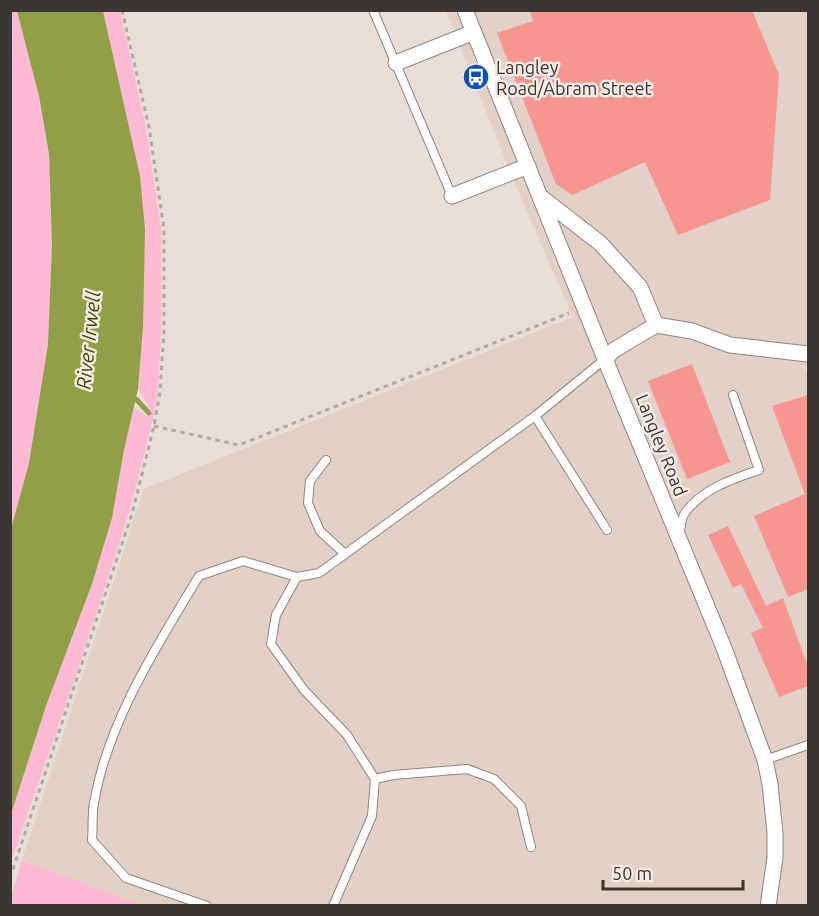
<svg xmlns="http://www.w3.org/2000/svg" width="819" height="916" viewBox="0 0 819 916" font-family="Ubuntu,sans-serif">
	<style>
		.built { fill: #e1d1c6 }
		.green { fill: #feb9d5 }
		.water { fill: #91a047 }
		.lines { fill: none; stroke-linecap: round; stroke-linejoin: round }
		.stream { stroke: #91a047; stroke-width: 5 }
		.building { fill: #f6968f }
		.lane-casing { stroke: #8f8681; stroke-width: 10 }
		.street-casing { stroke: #8f8681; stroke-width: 17 }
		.path { stroke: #b2aba5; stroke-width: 3; stroke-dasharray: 4.5 4.5; stroke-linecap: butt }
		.lane { stroke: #fff; stroke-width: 8 }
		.street { stroke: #fff; stroke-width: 15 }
		.labels { text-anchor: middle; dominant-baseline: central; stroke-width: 5; stroke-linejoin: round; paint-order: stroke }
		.poi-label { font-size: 18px; fill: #393633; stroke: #f4ebe5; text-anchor: start }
		.street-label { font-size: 18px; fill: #393633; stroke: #f4ebe5 }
		.water-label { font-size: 20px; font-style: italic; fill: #3f4801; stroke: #f4ebe5 }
	</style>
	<rect width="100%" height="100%" fill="#e7ded7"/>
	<polygon class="built" points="446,11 808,11 808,366 803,366 808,373 808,905 142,905 22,860 144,489 573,317 515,184"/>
	<g class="green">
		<polygon points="17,10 39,96 49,154 52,244 48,344 29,463 11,529 10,11"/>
		<polygon points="103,11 120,11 146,128 161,229 161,330 158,392 153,419 129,513 78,669 11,862 11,814 46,706 92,584 112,518 124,450 134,408 147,416 151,410 138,389 143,328 140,176"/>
		<polygon points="22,860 142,905 11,905 11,898"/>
	</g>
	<polygon class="water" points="17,11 103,11 140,176 145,229 143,328 138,389 124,450 112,518 92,584 46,706 11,814 11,529 29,463 48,344 52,244 49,154 39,96"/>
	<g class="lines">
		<polyline class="stream" points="130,397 136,399 149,413"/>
	</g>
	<g class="building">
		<polygon points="530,10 752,10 779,75 770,200 678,235 645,162 572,195 556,184 497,33 533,21"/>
		<polygon points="692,364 730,462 687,479 648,381"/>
		<polygon points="808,395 808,589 788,597 754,516 805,494 772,406"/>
		<polygon points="728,526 766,606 783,598 808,667 808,686 779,697 751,633 763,628 741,584 733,588 708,535"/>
	</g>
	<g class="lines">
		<defs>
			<g id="lane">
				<polyline points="373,10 452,196"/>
				<polyline points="535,416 607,530"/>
				<polyline points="326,460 310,481 308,503 320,531 345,554"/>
				<path d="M680 532C681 526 681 518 685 513 702 489 732 479 759 470L733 395"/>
				<polyline points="297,577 276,615 271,644 304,690 347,735 375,779 372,816 333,906"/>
				<polyline points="765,760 808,745"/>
				<polyline points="375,779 393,775 467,769 494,779 521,806 531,847"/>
				<path d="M207 906 126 878 92 840C93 828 92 815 94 803 108 721 157 646 199 576L243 561 297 577 319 573 535 416 605 359"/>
			</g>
			<g id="street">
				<polyline points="465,10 605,359 724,648 765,760 770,784 775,833 775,858 768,906"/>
				<polyline points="396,63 474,32"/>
				<polyline points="452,196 528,166"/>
				<polyline points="542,198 600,243 640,287 656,325 692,331 730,345 808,354"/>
				<polyline points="605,359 614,350 656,325"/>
			</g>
		</defs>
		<use href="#lane" class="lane-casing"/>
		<use href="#street" class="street-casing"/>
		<g class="path">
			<polyline points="154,426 239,445 569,313"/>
			<polyline points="10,878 132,514 154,426 160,392 164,331 164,229 149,127 122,10"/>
		</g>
		<use href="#lane" class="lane"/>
		<use href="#street" class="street"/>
	</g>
	<defs>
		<symbol id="bus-disc" viewBox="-11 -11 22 22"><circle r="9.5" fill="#0a50bb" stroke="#f4ebe5"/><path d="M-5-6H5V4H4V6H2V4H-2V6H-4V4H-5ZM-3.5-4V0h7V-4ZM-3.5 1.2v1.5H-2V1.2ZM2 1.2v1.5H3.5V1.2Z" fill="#fff"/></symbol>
	</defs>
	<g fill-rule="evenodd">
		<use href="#bus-disc" x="461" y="62" width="30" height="30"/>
	</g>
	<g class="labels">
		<g class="poi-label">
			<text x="496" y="67">Langley<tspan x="496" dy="21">Road/Abram Street</tspan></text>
		</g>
		<g class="street-label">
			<text transform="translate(662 445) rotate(68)">Langley Road</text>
		</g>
		<g class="water-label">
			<text transform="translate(88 340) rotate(-84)">River Irwell</text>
		</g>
	</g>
	<rect width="819" height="916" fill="none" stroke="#393633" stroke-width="24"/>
	<path d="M603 880v9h140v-9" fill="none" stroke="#393633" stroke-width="3"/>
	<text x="612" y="880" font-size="18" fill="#393633" stroke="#f4ebe5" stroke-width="4.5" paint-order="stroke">50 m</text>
</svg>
